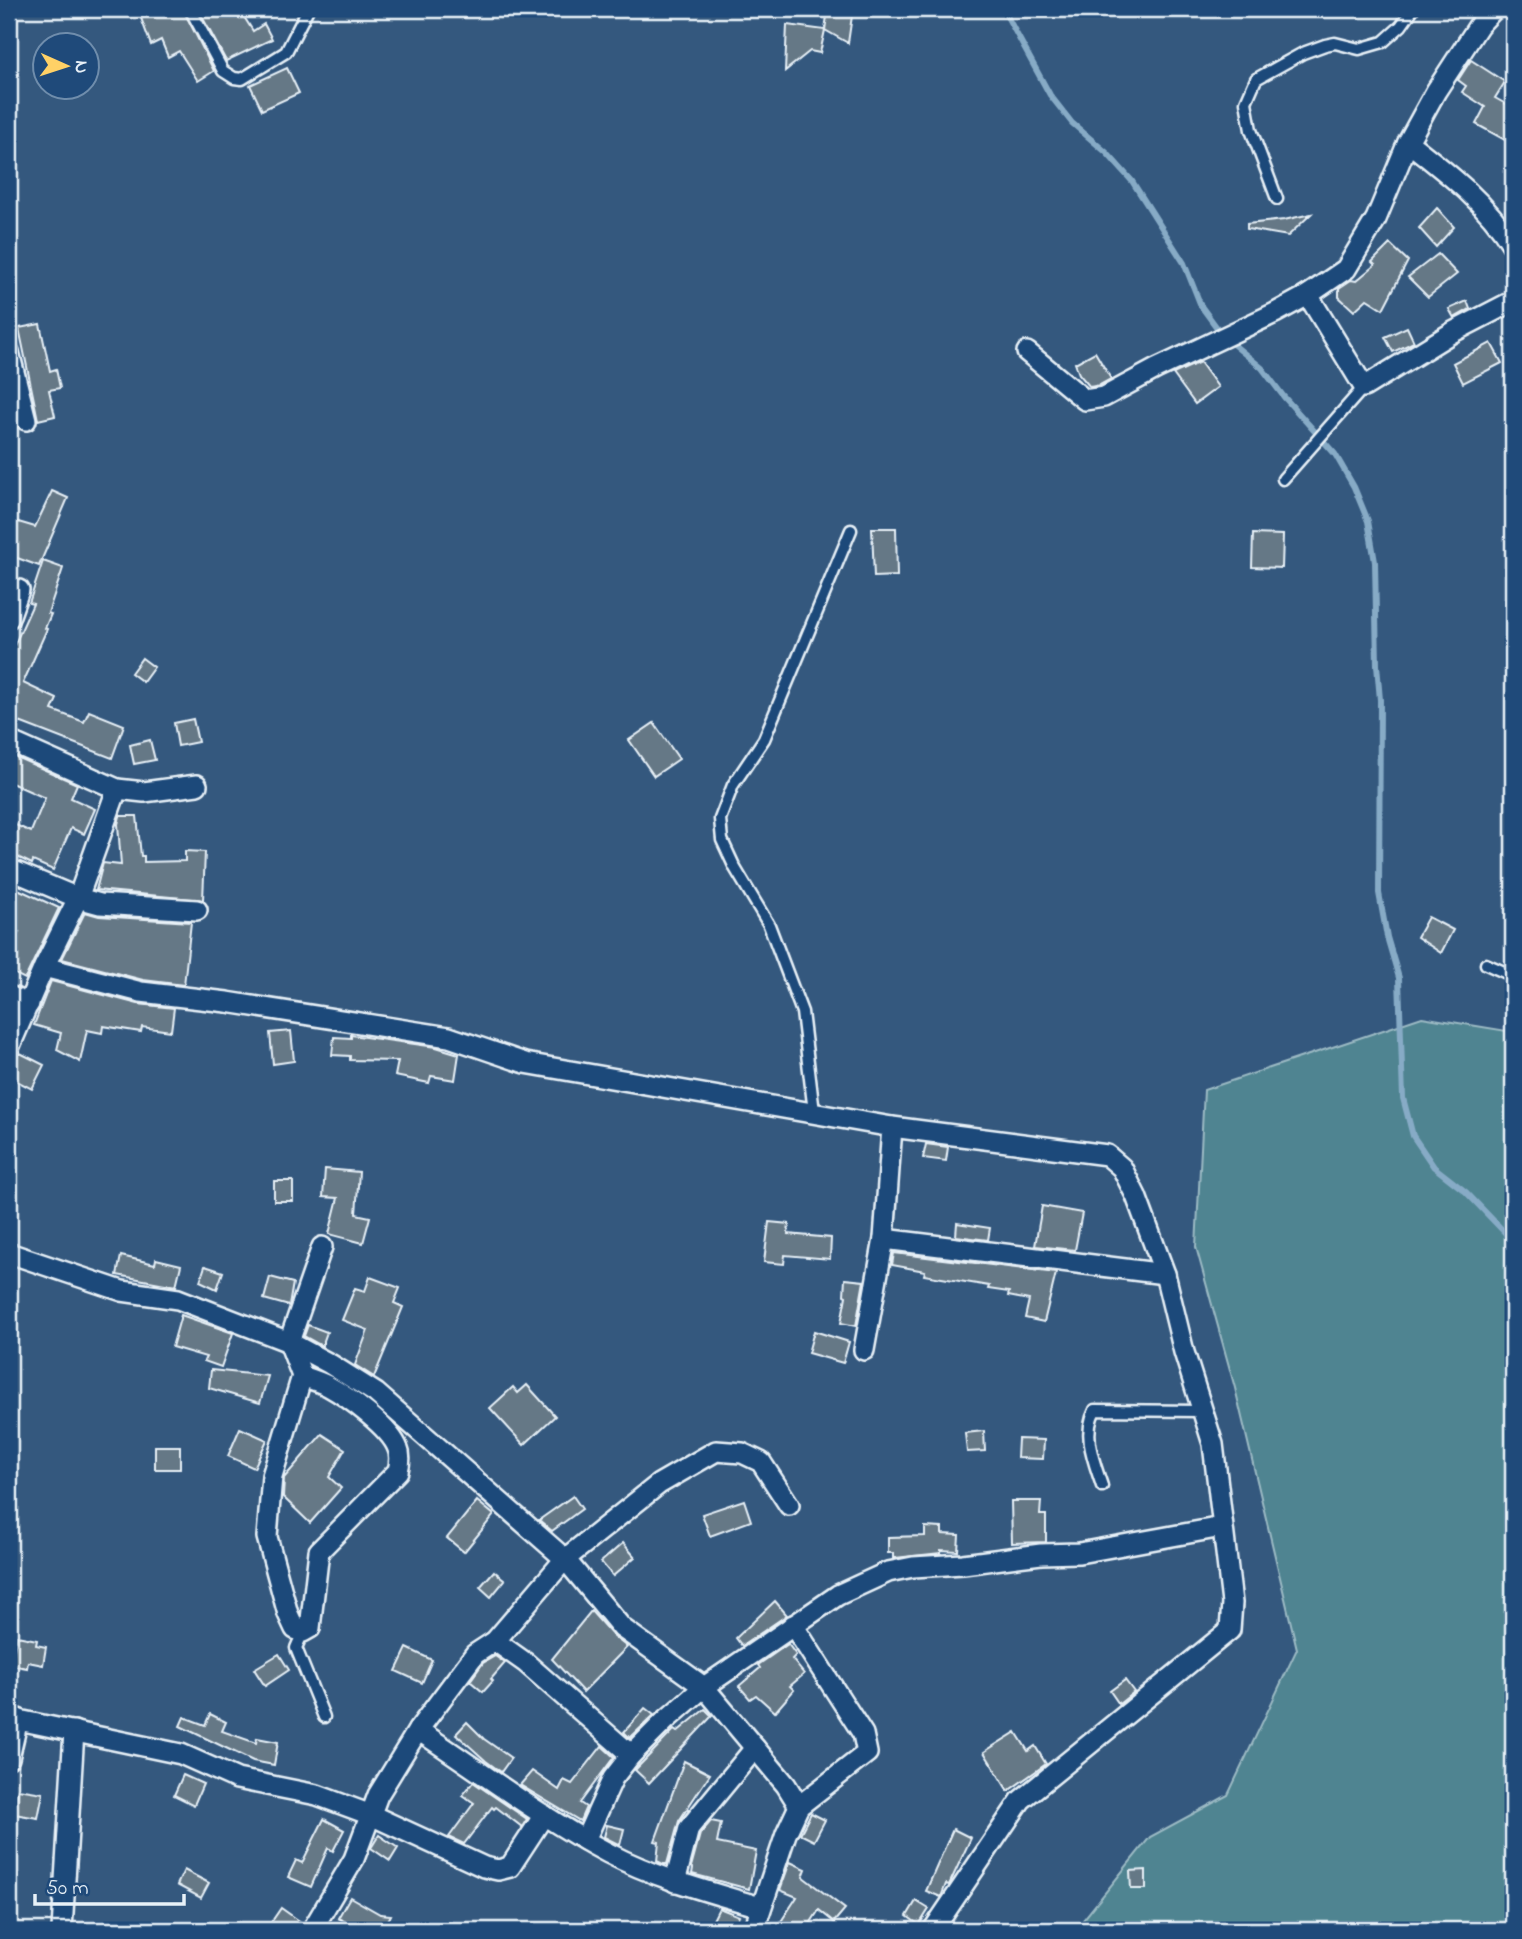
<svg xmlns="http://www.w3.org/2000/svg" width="1522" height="1939" viewBox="0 0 1522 1939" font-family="'Indie Flower',sans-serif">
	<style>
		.green { fill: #4f8491; stroke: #9cbac4; stroke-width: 2 }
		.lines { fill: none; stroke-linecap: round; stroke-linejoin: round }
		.stream { stroke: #87abc6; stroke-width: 6 }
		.building { fill: #657886; stroke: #e8f1f8; stroke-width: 2 }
		.lane-casing { stroke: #e8f1f8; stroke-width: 15 }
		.street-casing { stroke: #e8f1f8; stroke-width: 24 }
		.lane { stroke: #1f4a7a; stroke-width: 10 }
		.street { stroke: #1f4a7a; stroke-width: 19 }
	</style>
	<rect width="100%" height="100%" fill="#34587e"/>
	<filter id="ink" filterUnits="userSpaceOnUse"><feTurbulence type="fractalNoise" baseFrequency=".0143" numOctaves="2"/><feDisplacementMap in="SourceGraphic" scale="14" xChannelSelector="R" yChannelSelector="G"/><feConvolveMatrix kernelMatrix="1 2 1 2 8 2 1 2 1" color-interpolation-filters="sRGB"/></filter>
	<g filter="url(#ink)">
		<polygon class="green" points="1422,1017 1513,1032 1513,1930 1075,1930 1150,1837 1228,1795 1297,1649 1235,1388 1196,1247 1204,1090"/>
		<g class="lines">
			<g class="stream">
				<polyline points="1003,9 1050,95 1072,123 1107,153 1132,181 1184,263 1201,306 1223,336 1262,368 1284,397 1335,454 1354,487 1368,521 1375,562 1377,665 1380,700 1379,893 1387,937 1399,978 1403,1098 1413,1136 1434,1167 1466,1192 1513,1241"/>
				<polyline points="1510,1930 1513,1911"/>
			</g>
		</g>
		<g class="building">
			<polygon points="168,9 183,9 214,71 198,81 179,51 168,57 161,40 151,45 141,18"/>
			<polygon points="198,9 239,9 253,31 264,24 272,39 226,61"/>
			<polygon points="828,9 853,9 848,43 825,30"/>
			<polygon points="787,25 825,30 820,53 810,51 785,71"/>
			<polygon points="1471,60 1505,82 1495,98 1513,108 1513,129 1507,141 1476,124 1485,107 1462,92 1466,86 1458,80"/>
			<polygon points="287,68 299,93 262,110 250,85"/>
			<polygon points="1437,208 1454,227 1436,247 1419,228"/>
			<polygon points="1311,214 1288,236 1247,229 1247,224 1284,220"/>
			<polygon points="1390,244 1408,261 1383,309 1367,299 1354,311 1339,297 1339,288 1351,280 1356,281 1375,265 1372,262"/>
			<polygon points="1438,254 1457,274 1428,297 1408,277"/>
			<polygon points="1467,301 1470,309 1454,318 1449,309"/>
			<polygon points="40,324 50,371 56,369 60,388 49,390 55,416 38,420 19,328"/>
			<polygon points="1407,327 1414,342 1393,352 1385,337"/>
			<polygon points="1491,343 1502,363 1463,383 1453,363"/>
			<polygon points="1095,352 1111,379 1100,385 1090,387 1079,374 1075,363"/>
			<polygon points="1200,362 1218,387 1195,404 1173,374"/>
			<polygon points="52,491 68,498 39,566 9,555 9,538 15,521 35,527"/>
			<polygon points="872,528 896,528 897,576 874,577"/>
			<polygon points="1253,534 1283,535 1282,568 1252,567"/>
			<polygon points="43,561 63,568 48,613 51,614 45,628 47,629 23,683 57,699 52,710 84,722 89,711 124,725 112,758 9,718 9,657 33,604 29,603"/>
			<polygon points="142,658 154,667 143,682 131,673"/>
			<polygon points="193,719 198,742 178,746 174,723"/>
			<polygon points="654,723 679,759 654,776 629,740"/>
			<polygon points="150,740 155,760 134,764 130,745"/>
			<polygon points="9,754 77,784 71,798 95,809 84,834 71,828 53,870 33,861 32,864 9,853 9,822 31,832 45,798 9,782"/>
			<polygon points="120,816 137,816 141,856 144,856 144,862 185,861 185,851 205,852 203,900 96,890 103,863 121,865 118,824"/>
			<polygon points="9,885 59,908 25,979 9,971 9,953 19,932 9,927"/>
			<polygon points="85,912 99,916 191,922 184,985 143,980 62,959"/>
			<polygon points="1428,917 1453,930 1441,953 1417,937"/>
			<polygon points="51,981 138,1004 174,1008 171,1031 142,1027 141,1032 103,1026 102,1033 87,1030 80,1062 57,1050 61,1033 34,1025"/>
			<polygon points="291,1031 294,1061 273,1064 270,1033"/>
			<polygon points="351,1035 436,1047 459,1054 455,1080 431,1076 429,1083 395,1076 398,1061 350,1060 350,1056 332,1055 334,1037 351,1038"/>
			<polygon points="20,1053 44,1065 32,1089 9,1077 9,1060 16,1058"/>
			<polygon points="926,1144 948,1147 946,1161 923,1158"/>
			<polygon points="325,1169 359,1172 356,1214 370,1217 363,1243 329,1234 338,1198 323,1197"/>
			<rect x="274" y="1181" width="19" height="20"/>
			<polygon points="1042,1206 1082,1213 1075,1250 1035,1246"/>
			<polygon points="769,1222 789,1224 788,1234 831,1238 830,1259 785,1255 784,1264 764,1262"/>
			<polygon points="957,1223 990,1228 988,1240 956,1236"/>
			<polygon points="894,1253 1056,1273 1044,1322 1025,1318 1029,1300 1008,1296 1009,1292 988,1289 989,1286 924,1275 925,1271 892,1265"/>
			<polygon points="121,1256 155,1264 156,1259 181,1265 176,1286 117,1275"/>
			<polygon points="205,1266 223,1272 217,1289 200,1281"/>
			<polygon points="270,1277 293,1283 289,1306 264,1299"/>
			<polygon points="370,1277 400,1288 394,1303 403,1307 374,1377 355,1365 368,1330 342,1320 355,1288 365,1291"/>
			<polygon points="845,1279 864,1281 856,1326 841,1323 846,1296 844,1295"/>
			<polygon points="181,1315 233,1333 221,1367 204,1361 206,1357 172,1347"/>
			<polygon points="308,1325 327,1332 322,1346 304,1336"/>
			<polygon points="814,1331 849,1342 843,1363 808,1353"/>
			<polygon points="211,1370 268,1376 260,1403 209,1388"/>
			<polygon points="527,1385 555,1416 524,1445 490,1408 513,1387 518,1393"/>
			<polygon points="240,1428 267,1440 254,1468 228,1456"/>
			<polygon points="984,1431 985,1451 967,1452 965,1433"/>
			<polygon points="322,1434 345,1449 329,1477 341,1488 310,1523 283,1497 284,1478"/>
			<polygon points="1018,1439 1044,1440 1043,1459 1017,1458"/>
			<rect x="155" y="1446" width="25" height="23"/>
			<polygon points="573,1496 582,1509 552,1531 539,1520"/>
			<polygon points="744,1500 751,1521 710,1536 702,1514"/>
			<polygon points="477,1501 494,1515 464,1552 447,1538"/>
			<polygon points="1011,1501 1041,1501 1040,1515 1046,1515 1046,1542 1012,1543"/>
			<polygon points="925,1527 942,1528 942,1534 959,1535 958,1551 941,1550 941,1553 895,1558 893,1558 893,1553 888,1553 888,1537 925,1536"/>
			<polygon points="623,1543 635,1557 613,1576 601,1562"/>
			<polygon points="494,1571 505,1580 491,1597 480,1587"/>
			<polygon points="775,1601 787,1615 742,1646 736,1638"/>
			<polygon points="591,1611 613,1636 627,1647 583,1692 552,1659"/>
			<polygon points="17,1636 37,1640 36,1645 46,1647 43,1665 28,1662 27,1668 11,1665"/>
			<polygon points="788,1644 796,1655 792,1659 804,1674 790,1686 794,1690 775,1712 756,1695 750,1699 739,1686 760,1668 758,1665"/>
			<polygon points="407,1648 432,1660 422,1683 396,1671"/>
			<polygon points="279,1654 289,1670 265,1686 254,1669"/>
			<polygon points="495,1656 505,1663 491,1679 493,1681 483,1692 470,1681 483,1663"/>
			<polygon points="1125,1680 1134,1692 1119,1704 1110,1691"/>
			<polygon points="645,1708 654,1715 630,1738 624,1732"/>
			<polygon points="705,1709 712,1716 649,1783 635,1770 674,1730 677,1732"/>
			<polygon points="210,1714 226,1722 222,1731 256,1743 257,1738 278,1742 274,1765 253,1761 180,1726 184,1717 205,1725"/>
			<polygon points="467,1722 484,1739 511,1758 501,1772 486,1761 456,1734"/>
			<polygon points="1016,1732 1028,1751 1035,1746 1046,1764 1008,1791 984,1752"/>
			<polygon points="602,1746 614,1757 580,1803 586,1807 580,1821 520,1785 532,1771 559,1790 564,1780 572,1784"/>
			<polygon points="684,1761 710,1774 679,1821 667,1864 663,1864 657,1861 659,1842 655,1841"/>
			<polygon points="183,1775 203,1784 194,1805 174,1795"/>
			<polygon points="473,1782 527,1819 522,1827 496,1807 494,1809 492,1807 464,1844 449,1837 474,1803 463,1795"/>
			<polygon points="18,1789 43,1793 38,1818 14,1814"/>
			<polygon points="811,1813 825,1820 814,1841 800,1834"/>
			<polygon points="324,1819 344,1830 333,1851 328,1848 311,1887 288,1877 296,1860 302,1863"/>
			<polygon points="711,1821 721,1823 717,1843 756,1851 749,1889 692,1874 693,1868 691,1867 700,1834"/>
			<polygon points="607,1825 624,1829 620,1845 604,1837"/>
			<polygon points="953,1829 971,1838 949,1885 946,1884 941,1897 926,1891"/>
			<polygon points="379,1835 398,1848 390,1861 371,1848"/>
			<polygon points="790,1862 806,1869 803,1877 845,1909 834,1922 819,1910 806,1930 791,1930 780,1923 797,1897 780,1890"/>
			<polygon points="184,1870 209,1883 201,1898 177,1885"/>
			<polygon points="1146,1870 1146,1889 1131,1889 1130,1871"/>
			<polygon points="350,1897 380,1914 391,1915 383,1930 361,1930 338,1918"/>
			<polygon points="916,1901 929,1909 919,1925 907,1916"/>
			<polygon points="281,1908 302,1923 300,1930 278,1930 270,1924"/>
			<polygon points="719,1908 739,1916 732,1930 708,1930"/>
		</g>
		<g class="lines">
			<defs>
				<g id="lane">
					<polyline points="190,9 223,71 234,78 242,79 286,52 308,9"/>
					<polyline points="1277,199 1251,130 1246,102 1256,79 1303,53 1325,45 1335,43 1359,49 1383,42 1401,26 1413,9"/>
					<polyline points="1283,479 1364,387"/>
					<polyline points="1486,964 1513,976"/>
					<polyline points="814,1112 802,1012 769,925 735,868 722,840 720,819 733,785 764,739 851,530"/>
					<path d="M1102 1486C1094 1461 1082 1435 1095 1410L1201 1411"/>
					<polyline points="303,1632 296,1648 324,1717"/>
				</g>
				<g id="street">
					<path d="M1408 142C1448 173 1487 203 1513 246"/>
					<polyline points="1308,295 1364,387 1453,332 1513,301"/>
					<polyline points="9,352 26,420"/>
					<polyline points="1027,352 1085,400 1104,397 1156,369 1275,313 1308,295 1346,269 1376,219 1408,142 1436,91 1479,25 1494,9"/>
					<polyline points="9,587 19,590 9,618"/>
					<polyline points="9,741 117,789 144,792 197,785"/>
					<polyline points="9,869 78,898 100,904 197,910"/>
					<polyline points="44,967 141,992 227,1002 449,1037 525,1063 892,1127 884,1239 1165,1274"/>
					<polyline points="9,996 29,1004"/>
					<polyline points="9,1048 44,967 78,898 117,789"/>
					<polyline points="892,1127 1107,1155 1122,1168 1136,1196 1165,1274 1184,1352 1213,1444 1232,1603 1230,1630 1021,1800 933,1930"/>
					<polyline points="9,1253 122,1291 178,1299 289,1342 330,1364 376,1393 565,1559 659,1484 716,1451 742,1453 761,1462 789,1505"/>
					<polyline points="864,1350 884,1239"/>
					<path d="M302 1376C311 1379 320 1382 328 1386 348 1397 391 1428 398 1449 401 1456 400 1463 398 1471L319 1551 310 1628 303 1632 295 1629 288 1614 267 1537 272 1476 302 1376 289 1342 322 1247"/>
					<polyline points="793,1625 863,1734 867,1753 799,1806"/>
					<polyline points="495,1641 526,1663 631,1755"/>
					<polyline points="9,1718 181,1754 237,1779 317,1795 371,1815 484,1867 498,1870 510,1867 544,1815"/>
					<path d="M418 1730C480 1771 542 1818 608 1853 656 1878 709 1892 760 1907"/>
					<polyline points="9,1758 18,1719"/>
					<polyline points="585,1840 613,1778 631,1755 666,1720 704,1687 838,1595 888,1572 913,1567 963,1564 1041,1554 1079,1553 1222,1527"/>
					<polyline points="675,1882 689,1828 755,1748"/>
					<polyline points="62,1930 74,1731"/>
					<polyline points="312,1930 354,1859 378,1795 418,1730 475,1654 495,1641 565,1559 622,1628 704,1687 786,1785 799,1806 786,1834 754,1930"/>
				</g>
			</defs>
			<use href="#lane" class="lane-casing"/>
			<use href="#street" class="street-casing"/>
			<use href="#lane" class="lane"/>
			<use href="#street" class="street"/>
		</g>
	</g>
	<rect width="1522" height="1939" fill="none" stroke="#1f4a7a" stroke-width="35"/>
	<rect x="18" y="18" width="1487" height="1904" fill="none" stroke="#e8f1f8" stroke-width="2.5" filter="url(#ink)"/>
	<g transform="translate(66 66) rotate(93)"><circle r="33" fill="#1f4a7a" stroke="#6f8dac" stroke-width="2"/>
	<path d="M0-5L12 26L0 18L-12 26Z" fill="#ffd166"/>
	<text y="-10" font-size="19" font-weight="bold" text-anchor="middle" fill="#e8f1f8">N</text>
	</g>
	<path d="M35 1894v10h149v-10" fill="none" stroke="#e8f1f8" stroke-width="3.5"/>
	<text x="46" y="1894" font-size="21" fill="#e8f1f8" stroke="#1f4a7a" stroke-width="5" paint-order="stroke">50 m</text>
</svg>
